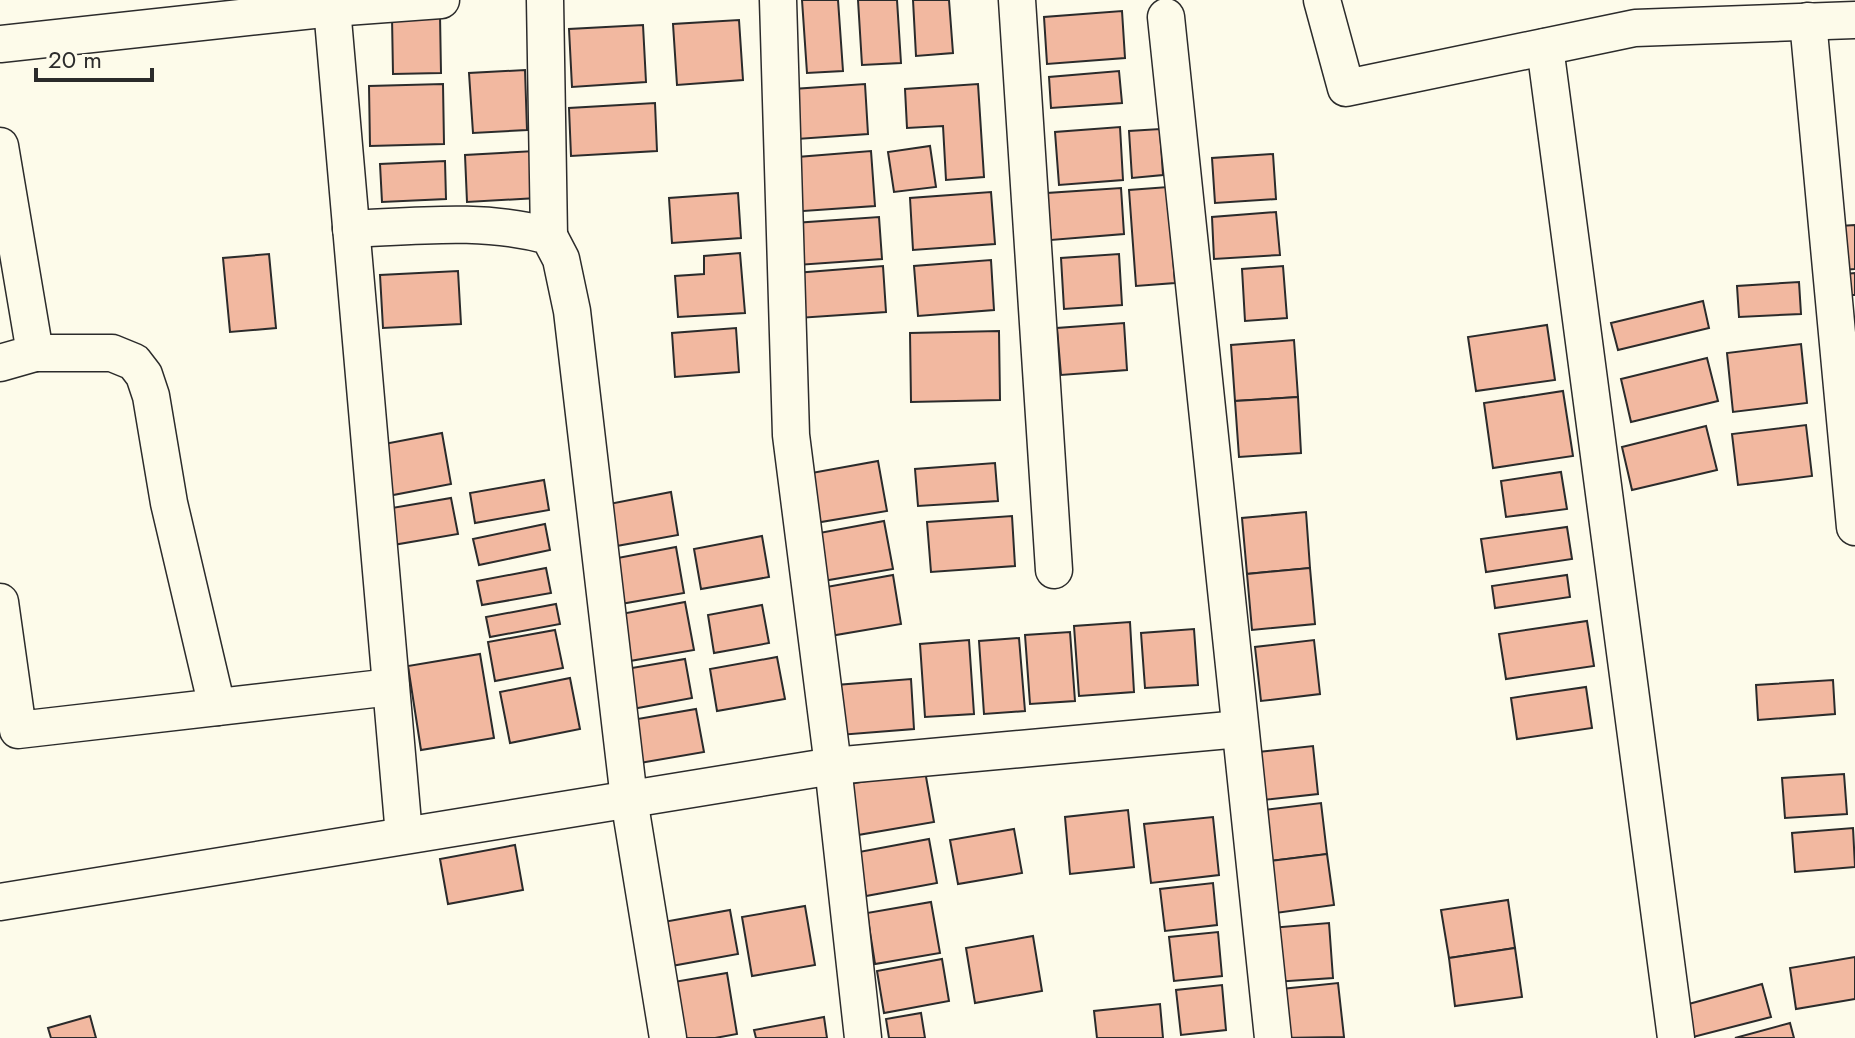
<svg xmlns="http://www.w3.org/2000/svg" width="1855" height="1038" viewBox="0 0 1855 1038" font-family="Jost,sans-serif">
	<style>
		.building { fill: #f2b8a0; stroke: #2b2b2b; stroke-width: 2 }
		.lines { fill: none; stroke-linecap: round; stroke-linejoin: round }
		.minor-casing { stroke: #2b2b2b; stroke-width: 39 }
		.minor { stroke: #fdfbea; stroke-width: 36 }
	</style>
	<rect width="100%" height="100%" fill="#fdfbea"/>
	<g class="building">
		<polygon points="802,0 838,0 843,71 807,73"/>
		<polygon points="858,0 897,0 901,63 862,65"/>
		<polygon points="913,0 949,0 953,53 916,56"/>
		<polygon points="1122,11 1125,58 1047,64 1044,17"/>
		<polygon points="440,15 441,73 393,74 392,17"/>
		<polygon points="739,20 743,80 677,85 673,24"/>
		<polygon points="643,25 646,82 572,87 569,29"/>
		<polygon points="525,70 527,130 473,133 469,73"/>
		<polygon points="1119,71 1122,103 1051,108 1049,77"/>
		<polygon points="443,84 444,144 370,146 369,86"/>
		<polygon points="865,84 868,134 797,139 793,89"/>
		<polygon points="978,84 984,177 946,180 943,126 907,128 905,89"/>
		<polygon points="655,103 657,151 571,156 569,108"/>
		<polygon points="1120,127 1123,180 1059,185 1055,132"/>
		<polygon points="1160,129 1163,175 1132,178 1129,131"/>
		<polygon points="930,146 936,187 894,192 888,152"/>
		<polygon points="535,151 537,198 467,202 465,155"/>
		<polygon points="871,151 875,206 789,212 785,158"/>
		<polygon points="1273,154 1276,199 1215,203 1212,158"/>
		<polygon points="445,161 446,199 382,202 380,164"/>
		<polygon points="1168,187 1175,283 1136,286 1129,190"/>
		<polygon points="1121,188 1124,234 1051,240 1047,193"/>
		<polygon points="991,192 995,244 913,250 910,198"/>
		<polygon points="738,193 741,238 672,243 669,198"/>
		<polygon points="1276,212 1280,255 1214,259 1212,217"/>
		<polygon points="879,217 882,259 797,265 794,223"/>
		<polygon points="1855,225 1855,269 1843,270 1840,226"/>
		<polygon points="740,253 745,313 678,317 675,276 704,274 704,256"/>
		<polygon points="269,254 276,328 230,332 223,258"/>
		<polygon points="1119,254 1122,305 1064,309 1061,258"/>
		<polygon points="991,260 994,310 918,316 914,266"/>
		<polygon points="883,266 886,312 798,318 795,273"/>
		<polygon points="1283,266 1287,318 1245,321 1242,269"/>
		<polygon points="458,271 461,324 383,328 380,275"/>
		<polygon points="1855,273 1855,295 1848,295 1846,274"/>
		<polygon points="1799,282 1801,314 1739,317 1737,286"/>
		<polygon points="1703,301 1709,328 1618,350 1611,323"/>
		<polygon points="1124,323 1127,370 1061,375 1057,328"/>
		<polygon points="1547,325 1555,380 1476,391 1468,337"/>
		<polygon points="736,328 739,372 675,377 672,333"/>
		<polygon points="999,331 1000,400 911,402 910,333"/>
		<polygon points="1294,340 1298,397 1235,401 1231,345"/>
		<polygon points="1801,344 1807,403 1733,412 1727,353"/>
		<polygon points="1707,358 1718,401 1631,422 1621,379"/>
		<polygon points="1563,391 1573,456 1493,468 1484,403"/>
		<polygon points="1298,397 1301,453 1239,457 1235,401"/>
		<polygon points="1806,425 1812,476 1738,485 1732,434"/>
		<polygon points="1706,426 1717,470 1632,490 1622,447"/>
		<polygon points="442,433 451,484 388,496 379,445"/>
		<polygon points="878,461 887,511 815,523 806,474"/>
		<polygon points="995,463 998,501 918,506 915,469"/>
		<polygon points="1561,472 1567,509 1506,517 1501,481"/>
		<polygon points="544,480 549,510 475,523 470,493"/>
		<polygon points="671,492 678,535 611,547 604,505"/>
		<polygon points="451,498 458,534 393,545 386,509"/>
		<polygon points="1306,512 1310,568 1247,574 1242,518"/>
		<polygon points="1012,516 1015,566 931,572 927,522"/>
		<polygon points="884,521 893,569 823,581 814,534"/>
		<polygon points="545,524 550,550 479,565 473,539"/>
		<polygon points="1567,527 1572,559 1486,572 1481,539"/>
		<polygon points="762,536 769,577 701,589 694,549"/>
		<polygon points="676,547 684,593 615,605 607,560"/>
		<polygon points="546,568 551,593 482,605 477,581"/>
		<polygon points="1310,568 1315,624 1252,630 1247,574"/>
		<polygon points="893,575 901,624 830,636 821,588"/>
		<polygon points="1567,575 1570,597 1495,608 1492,586"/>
		<polygon points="685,602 694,650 624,662 616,615"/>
		<polygon points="556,604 560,624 490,637 486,617"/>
		<polygon points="762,605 769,643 714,653 708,615"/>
		<polygon points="1587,621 1594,666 1506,679 1499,634"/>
		<polygon points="1130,622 1134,692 1079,696 1074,626"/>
		<polygon points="1194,629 1198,685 1145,688 1141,633"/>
		<polygon points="555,630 563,668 495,681 488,642"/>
		<polygon points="1070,632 1075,701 1030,704 1025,635"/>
		<polygon points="1019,638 1025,711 984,714 979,641"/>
		<polygon points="969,640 974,714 925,717 920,644"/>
		<polygon points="1314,640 1320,694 1261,701 1255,647"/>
		<polygon points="480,654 494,738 421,750 408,666"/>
		<polygon points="777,657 785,699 717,711 710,669"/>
		<polygon points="685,659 692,698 627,710 620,670"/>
		<polygon points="570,678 580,729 510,743 500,692"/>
		<polygon points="911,679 914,729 839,735 836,685"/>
		<polygon points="1833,680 1835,714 1758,720 1756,685"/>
		<polygon points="1586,687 1592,728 1517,739 1511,698"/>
		<polygon points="696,709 704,752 634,764 626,721"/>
		<polygon points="1313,746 1318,794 1254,801 1249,753"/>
		<polygon points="925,771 934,822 858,835 849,784"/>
		<polygon points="1844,774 1847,814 1785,818 1782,778"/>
		<polygon points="1321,803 1327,854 1262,862 1256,811"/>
		<polygon points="1128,810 1134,867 1070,874 1065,817"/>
		<polygon points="1213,817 1219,875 1151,883 1144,824"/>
		<polygon points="1853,828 1855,867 1795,872 1792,833"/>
		<polygon points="1014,829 1022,873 958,884 950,840"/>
		<polygon points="929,839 937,883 866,896 859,852"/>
		<polygon points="515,845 523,890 448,904 440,859"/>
		<polygon points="1327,854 1334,905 1269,914 1262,862"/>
		<polygon points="1213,883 1217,925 1165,931 1160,889"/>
		<polygon points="1508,900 1515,948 1449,958 1441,910"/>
		<polygon points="931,902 940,953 875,964 867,913"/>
		<polygon points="805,906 815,965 752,976 742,917"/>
		<polygon points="730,910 738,954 666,967 658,923"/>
		<polygon points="1329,923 1333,978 1274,982 1269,928"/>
		<polygon points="1218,932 1222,976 1174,981 1169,937"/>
		<polygon points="1033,936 1042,991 975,1003 966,948"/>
		<polygon points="1515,948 1522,997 1455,1006 1449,958"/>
		<polygon points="1855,957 1855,999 1796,1009 1790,968"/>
		<polygon points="942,959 949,1001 884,1013 877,971"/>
		<polygon points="727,973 737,1034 715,1038 678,1038 668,983"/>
		<polygon points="1338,983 1344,1037 1278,1038 1272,990"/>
		<polygon points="1762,984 1771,1017 1693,1037 1685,1005"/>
		<polygon points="1222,985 1226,1030 1181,1035 1176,990"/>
		<polygon points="1160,1004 1163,1038 1097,1038 1094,1011"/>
		<polygon points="921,1013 925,1038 889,1038 886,1019"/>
		<polygon points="90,1016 96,1038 51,1038 48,1028"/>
		<polygon points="824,1017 827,1038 756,1038 754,1030"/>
		<polygon points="1790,1023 1794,1038 1735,1038"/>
	</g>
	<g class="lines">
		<defs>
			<g id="minor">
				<polyline points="545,0 549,236"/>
				<polyline points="778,0 791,435 833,766 863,1038"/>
				<polyline points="1017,0 1054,570"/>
				<polyline points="1322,0 1346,88 1635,28 1855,20"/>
				<polyline points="332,8 404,835"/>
				<polyline points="1166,17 1273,1038"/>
				<polyline points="1808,21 1855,527"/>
				<polyline points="0,44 332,8 441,0"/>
				<polyline points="1545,47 1676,1038"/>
				<polyline points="0,146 35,353 0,363"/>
				<path d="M351 229C418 226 484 218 549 236L561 259 572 311 629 799 668 1038"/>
				<polyline points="35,353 112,353 134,362 144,375 151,396 169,503 217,707"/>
				<polyline points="0,602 18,730 391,687"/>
				<polyline points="0,902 833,766 1240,729"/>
			</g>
		</defs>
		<use href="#minor" class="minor-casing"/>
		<use href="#minor" class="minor"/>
	</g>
	<path d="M36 68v12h116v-12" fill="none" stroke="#2b2b2b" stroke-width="4"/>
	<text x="48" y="68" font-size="24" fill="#2b2b2b" stroke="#fdfbea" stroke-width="6" paint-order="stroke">20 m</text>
</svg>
